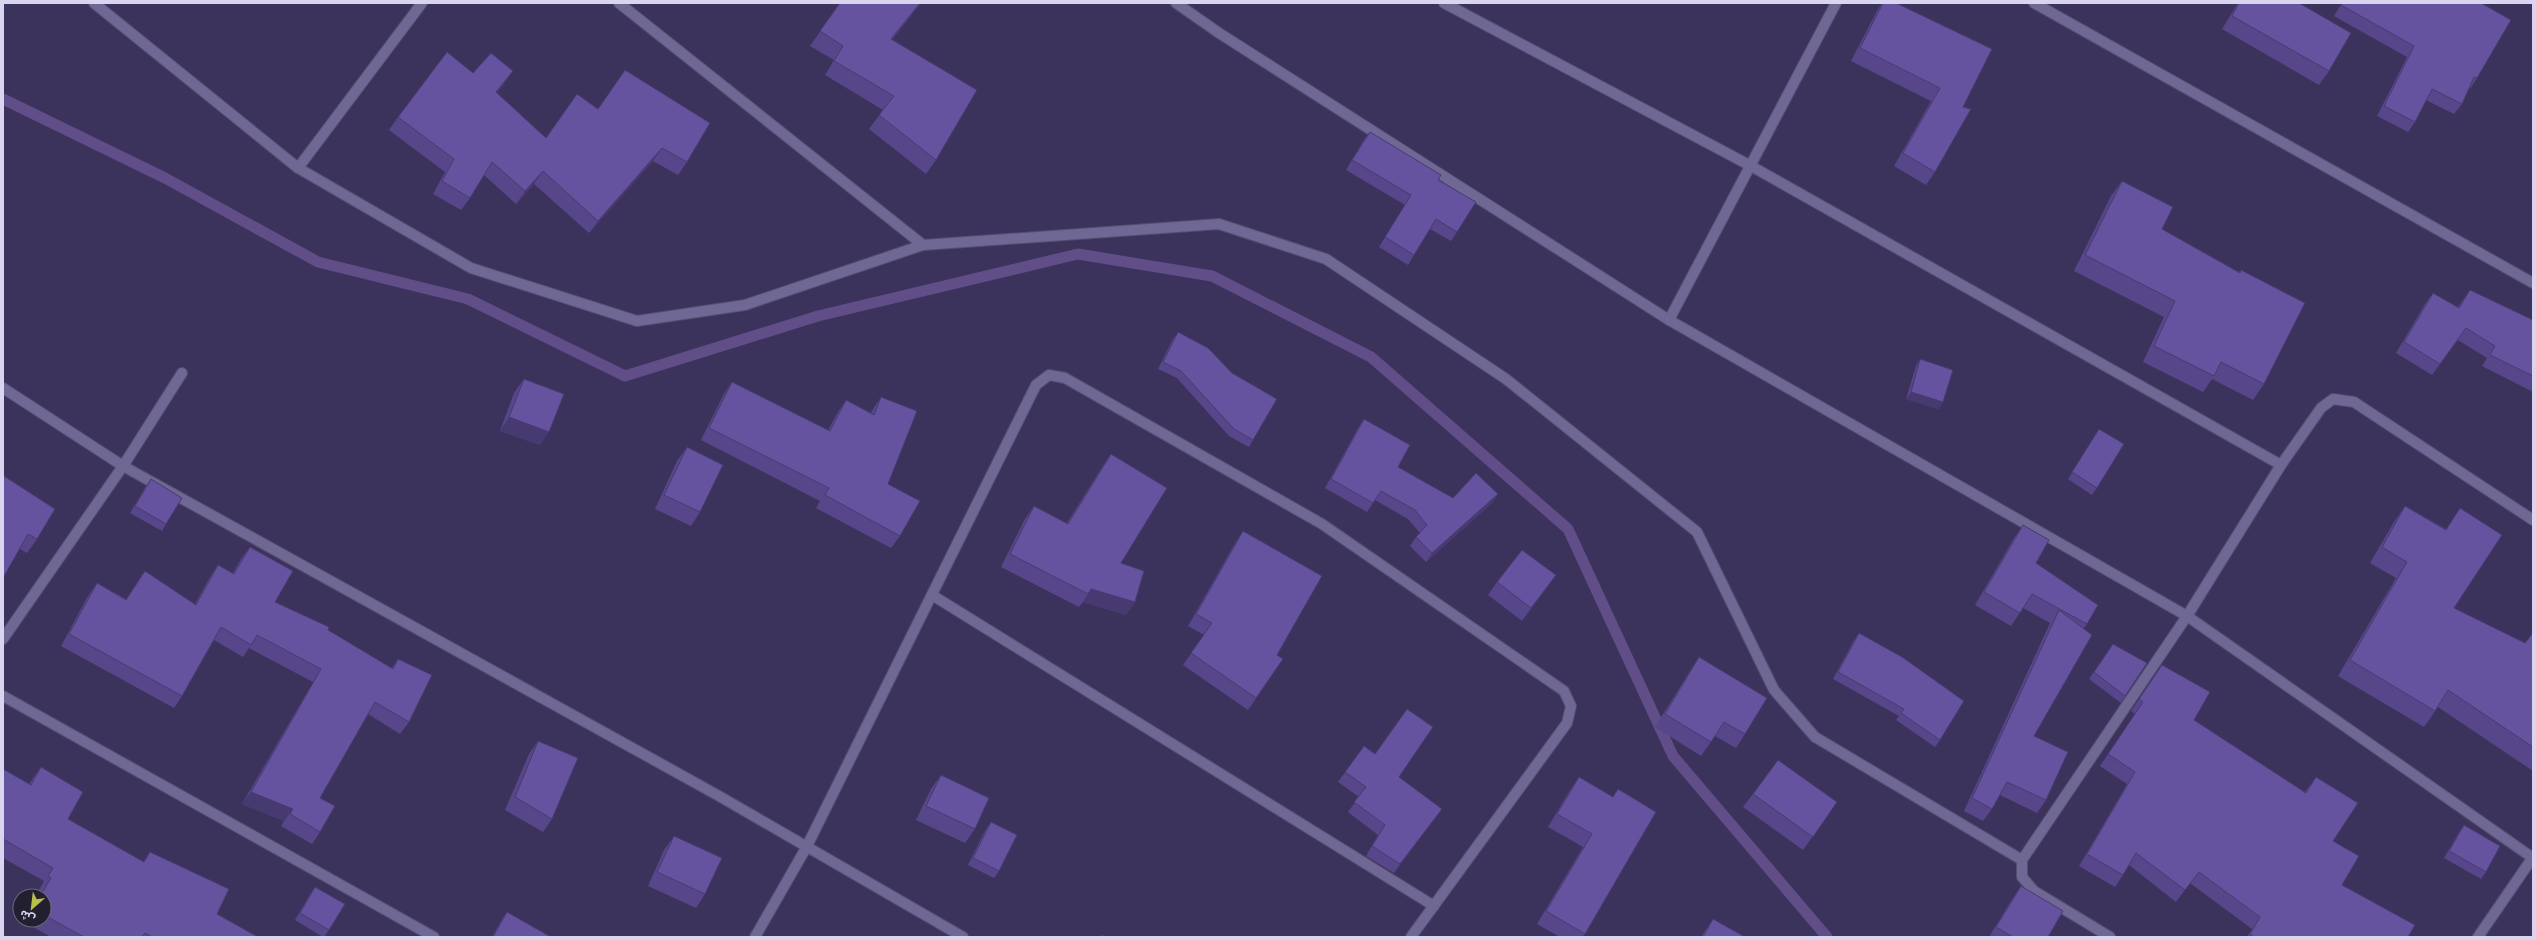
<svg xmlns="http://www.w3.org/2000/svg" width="2536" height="940" viewBox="0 0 2536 940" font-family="Raleway,'Noto Sans Arabic',sans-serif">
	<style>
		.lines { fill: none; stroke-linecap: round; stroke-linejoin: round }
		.stream { stroke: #614d88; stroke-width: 11 }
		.minor-casing { stroke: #564e71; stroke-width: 12 }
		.minor { stroke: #6f6794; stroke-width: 10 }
		.wall { fill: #57478a }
		.shaded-wall { fill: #473a70 }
		.building { fill: #6553a0; stroke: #473a70 }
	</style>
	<rect width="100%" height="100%" fill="#3c335c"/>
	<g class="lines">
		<polyline class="stream" points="3,99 165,178 318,262 468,299 625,376 818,316 1078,254 1212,276 1371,357 1568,529 1673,756 1827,937"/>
		<defs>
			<g id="minor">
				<polyline points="94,3 298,168 471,268 637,321 745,305 923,245 1219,224 1326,259 1506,379 1697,532 1774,690 1815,737 2022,860"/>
				<polyline points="619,3 923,245"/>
				<polyline points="1176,3 1219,33 1669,320 2187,616 2533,858"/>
				<polyline points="1444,3 1751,166 2281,465"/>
				<polyline points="2034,3 2533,283"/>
				<polyline points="298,168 422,3"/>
				<polyline points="1669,320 1836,3"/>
				<polyline points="3,388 123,466 719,796 963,937"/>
				<polyline points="932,595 1434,906"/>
				<polyline points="3,639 123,466 182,373"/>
				<polyline points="3,696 434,937"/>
				<polyline points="755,937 806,848 1036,385 1049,375 1065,378 1322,524 1564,691 1571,706 1567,723 1411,937"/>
				<polyline points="2110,937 2034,891 2022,877 2022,860 2187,616 2281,465 2321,408 2333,399 2354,402 2533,520"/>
				<polyline points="2478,937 2533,857"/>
			</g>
		</defs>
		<use href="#minor" class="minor-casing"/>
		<use href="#minor" class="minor"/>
	</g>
	<g class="wall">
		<polygon points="840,3 921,3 892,40 936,160 926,174 869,129 883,110 825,75 834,60 810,46"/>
		<polygon points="1882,3 1896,3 1963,107 1935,172 1926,185 1894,166 1931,101 1851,61 1877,11"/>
		<polygon points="2238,3 2299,3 2329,71 2319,85 2222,29"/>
		<polygon points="2342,3 2481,3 2477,78 2470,89 2469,88 2462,104 2454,114 2426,100 2415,122 2408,132 2377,116 2407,57 2334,16"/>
		<polygon points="473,73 504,84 497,93 546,138 598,109 687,162 678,175 653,161 589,233 534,184 516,204 484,175 470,198 461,210 433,194 445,172 389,130 398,117"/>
		<polygon points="1370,132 1438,180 1457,232 1451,241 1430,229 1414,255 1408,265 1379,247 1405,205 1346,170 1363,141"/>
		<polygon points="2122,181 2162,229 2239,272 2241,270 2264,384 2253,400 2212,379 2203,392 2143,362 2164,317 2074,271 2111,196"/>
		<polygon points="2470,290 2533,320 2533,392 2482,366 2487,358 2458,340 2432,375 2396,353 2425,304 2433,293 2458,307"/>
		<polygon points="1178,332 1253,440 1249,447 1229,436 1177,378 1158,369 1173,339"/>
		<polygon points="1920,359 1943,402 1938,409 1906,399 1916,366"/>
		<polygon points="524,379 540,445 500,431 514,393"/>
		<polygon points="732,382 828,430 838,412 846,400 871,413 873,409 881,397 888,484 900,536 891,548 816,508 820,501 701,440 724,394"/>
		<polygon points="1364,419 1398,467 1453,498 1498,494 1492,503 1426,562 1410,546 1416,537 1420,533 1408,519 1375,500 1367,512 1325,488 1358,428"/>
		<polygon points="2099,429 2097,488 2092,495 2068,479"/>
		<polygon points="687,447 700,512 691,526 655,509 677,461"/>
		<polygon points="1111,454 1121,563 1135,602 1126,615 1083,602 1079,607 1001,567 1025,519 1034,506 1067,523 1102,467"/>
		<polygon points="3,478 37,539 27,553 20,549"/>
		<polygon points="151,479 166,524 162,531 130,513 146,486"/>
		<polygon points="2405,506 2446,529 2460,508 2454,608 2525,643 2533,633 2533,771 2438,707 2424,727 2338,676 2396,578 2370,563 2394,522"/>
		<polygon points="2023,525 2036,563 2087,624 2083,629 2034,736 2046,800 2037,813 2000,795 1992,809 1983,821 1964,811 2050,623 2023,608 2011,626 1975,605 2014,538"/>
		<polygon points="1243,531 1277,655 1283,659 1248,710 1183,665 1204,635 1188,626 1235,543"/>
		<polygon points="250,547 275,602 328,630 392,668 398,659 409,722 400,734 368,714 320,798 320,832 312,844 281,826 284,821 242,804 313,682 249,648 243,657 214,640 182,696 174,708 61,646 88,596 97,583 126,599 145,571 195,604 210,577 218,565 233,573 241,559"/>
		<polygon points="1556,575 1546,589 1522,621 1488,595 1497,582"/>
		<polygon points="1859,633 1940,740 1935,747 1896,720 1899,716 1833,679 1854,640"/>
		<polygon points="2113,644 2147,663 2121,703 2089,679"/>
		<polygon points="1699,657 1745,734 1736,748 1715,736 1701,756 1655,727 1690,671"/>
		<polygon points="2162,665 2194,720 2305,792 2316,777 2333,841 2342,885 2408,937 2247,937 2252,929 2190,883 2176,902 2129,865 2123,875 2115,887 2079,866 2127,784 2100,766 2135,714 2131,711"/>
		<polygon points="538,741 552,819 543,832 505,810 529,754"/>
		<polygon points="1364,746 1399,777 1435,818 1394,873 1366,856 1378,835 1348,812 1359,797 1338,782"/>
		<polygon points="41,767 68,819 143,862 150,852 217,914 258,937 51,937 24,922 25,920 44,920 44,896 38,896 41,891 39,890 44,881 3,858 3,769 29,784"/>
		<polygon points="941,775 975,829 965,843 916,820 931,789"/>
		<polygon points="1579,777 1613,797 1618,789 1585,934 1582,937 1560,937 1537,924 1583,847 1548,827 1570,790"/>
		<polygon points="1753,794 1837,802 1803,850 1743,807"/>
		<polygon points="991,822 999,871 994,878 968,865 986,829"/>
		<polygon points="2464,825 2486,872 2481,879 2444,858 2459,832"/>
		<polygon points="674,836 705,894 696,908 648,886 664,850"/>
		<polygon points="2021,886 2048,937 1989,937 2012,899"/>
		<polygon points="315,887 329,930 324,937 323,937 295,920 310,894"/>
		<polygon points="507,912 551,937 492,937 502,919"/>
		<polygon points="1713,919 1745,937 1701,937"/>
	</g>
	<g class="shaded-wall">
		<polygon points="920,3 921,3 881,53 891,39"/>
		<polygon points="513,71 504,84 487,105 496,92"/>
		<polygon points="662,148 653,161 589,233 598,221"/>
		<polygon points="543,171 534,184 516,204 525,191"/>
		<polygon points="1911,392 1943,402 1938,409 1906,399"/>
		<polygon points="509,417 549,432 540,445 500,431"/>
		<polygon points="1498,494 1492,503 1426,562 1432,553"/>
		<polygon points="1556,575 1546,589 1522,621 1531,608"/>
		<polygon points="1091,589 1135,602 1126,615 1083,602"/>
		<polygon points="251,792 293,809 284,821 242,804"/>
		<polygon points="1442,809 1435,818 1394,873 1400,864"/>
	</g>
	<g class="building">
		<polygon points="840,3 920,3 891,39 977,90 936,160 879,115 894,96 834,61 843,46 820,31"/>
		<polygon points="1883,3 1896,3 1992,49 1963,107 1971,109 1935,172 1903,153 1940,88 1860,48"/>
		<polygon points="2239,3 2299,3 2351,33 2329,71 2232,16"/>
		<polygon points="2343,3 2481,3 2511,20 2477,78 2474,77 2462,104 2432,89 2415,122 2384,106 2414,46 2341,5"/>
		<polygon points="447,52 473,73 491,53 513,71 496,92 546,138 577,94 598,109 625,70 710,123 687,162 662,148 598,221 543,171 525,191 492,162 470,198 442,181 454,159 398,117"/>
		<polygon points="1370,132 1441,175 1438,180 1476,202 1457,232 1436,219 1414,255 1385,237 1411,195 1352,160"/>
		<polygon points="2122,181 2173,207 2162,229 2240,273 2241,270 2305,303 2264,384 2221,362 2214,376 2154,346 2175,301 2085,255"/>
		<polygon points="2470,290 2533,320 2533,376 2490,355 2495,346 2466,328 2440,364 2404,342 2433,293 2459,308"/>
		<polygon points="1178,332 1208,348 1232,373 1277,399 1253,440 1234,429 1181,371 1163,362"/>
		<polygon points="1920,359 1953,370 1943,402 1911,392"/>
		<polygon points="524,379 564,394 549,432 509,417"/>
		<polygon points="732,382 830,431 846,400 874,415 881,397 917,411 888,484 920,501 900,536 825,495 829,488 709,428"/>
		<polygon points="1364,419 1410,445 1398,467 1453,498 1476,473 1498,494 1432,553 1416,537 1427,525 1415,510 1381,491 1373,503 1331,479"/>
		<polygon points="2099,429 2124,444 2097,488 2072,472"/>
		<polygon points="687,447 723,465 700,512 664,495"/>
		<polygon points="1111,454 1167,488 1121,563 1144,571 1135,602 1091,589 1088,594 1010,554 1034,506 1068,524"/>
		<polygon points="4,476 55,509 37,539 28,534 3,578 3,478"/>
		<polygon points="151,479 182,498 166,524 135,506"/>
		<polygon points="2405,506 2446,530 2460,508 2502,535 2454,608 2525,643 2533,633 2533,747 2448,690 2435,711 2350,660 2407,562 2382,547"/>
		<polygon points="2023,525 2049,540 2036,563 2098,605 2087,624 2032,594 2020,613 1984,592"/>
		<polygon points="1243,531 1322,576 1277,655 1283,659 1256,698 1191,653 1212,623 1196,614"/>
		<polygon points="250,547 293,571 275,602 329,627 328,630 393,669 398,659 432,675 409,722 375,702 320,798 335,806 320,832 290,814 293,809 251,792 321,669 257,635 251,645 221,627 182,696 69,634 97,583 126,600 145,571 196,605 218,565 234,574"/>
		<polygon points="1522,550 1556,575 1531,608 1497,582"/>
		<polygon points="2059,610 2092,635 2034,736 2068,752 2046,800 2007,782 1992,809 1972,798"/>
		<polygon points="1859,633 1902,657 1964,701 1940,740 1901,713 1904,709 1838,672"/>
		<polygon points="2113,644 2147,663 2125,696 2094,672"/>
		<polygon points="1699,657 1767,698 1745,734 1724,722 1711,742 1665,714"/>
		<polygon points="2162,665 2210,692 2194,720 2306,793 2316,777 2358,803 2333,841 2359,856 2342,885 2415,925 2408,937 2254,937 2250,934 2260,917 2199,872 2185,890 2136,853 2123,875 2087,854 2135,772 2108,754 2143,702 2139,699"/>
		<polygon points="1407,709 1433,727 1399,777 1442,809 1400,864 1372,846 1385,825 1354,802 1366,787 1345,772 1364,746 1375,754"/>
		<polygon points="538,741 578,758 552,819 515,797"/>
		<polygon points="1778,760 1837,802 1813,837 1753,794"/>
		<polygon points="41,767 83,792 68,819 144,862 150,852 229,889 217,914 258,937 152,937 145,933 142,937 84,937 44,915 44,896 40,896 51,878 48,876 53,868 3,839 3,769 31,785"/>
		<polygon points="941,775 989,798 975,829 926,806"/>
		<polygon points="1579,777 1613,797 1618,789 1656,812 1585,934 1546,911 1592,834 1557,814"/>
		<polygon points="991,822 1017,835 999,871 973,858"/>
		<polygon points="2464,825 2500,846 2486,872 2449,851"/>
		<polygon points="674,836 722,858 705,894 657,872"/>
		<polygon points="2021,886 2063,911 2048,937 2013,937 1996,927"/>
		<polygon points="315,887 345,904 329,930 300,913"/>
		<polygon points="507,912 551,937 493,937"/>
		<polygon points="1713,919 1745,937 1703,937"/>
		<polygon points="1102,935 1106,937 1101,937"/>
	</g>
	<rect width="2536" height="940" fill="none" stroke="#d9d5ef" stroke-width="8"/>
	<g transform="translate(32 908) rotate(208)"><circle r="19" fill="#221f31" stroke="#6b687d"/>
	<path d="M0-3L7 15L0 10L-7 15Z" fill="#b9c046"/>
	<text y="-6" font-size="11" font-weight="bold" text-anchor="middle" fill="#d9d5ef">ش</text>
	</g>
</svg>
